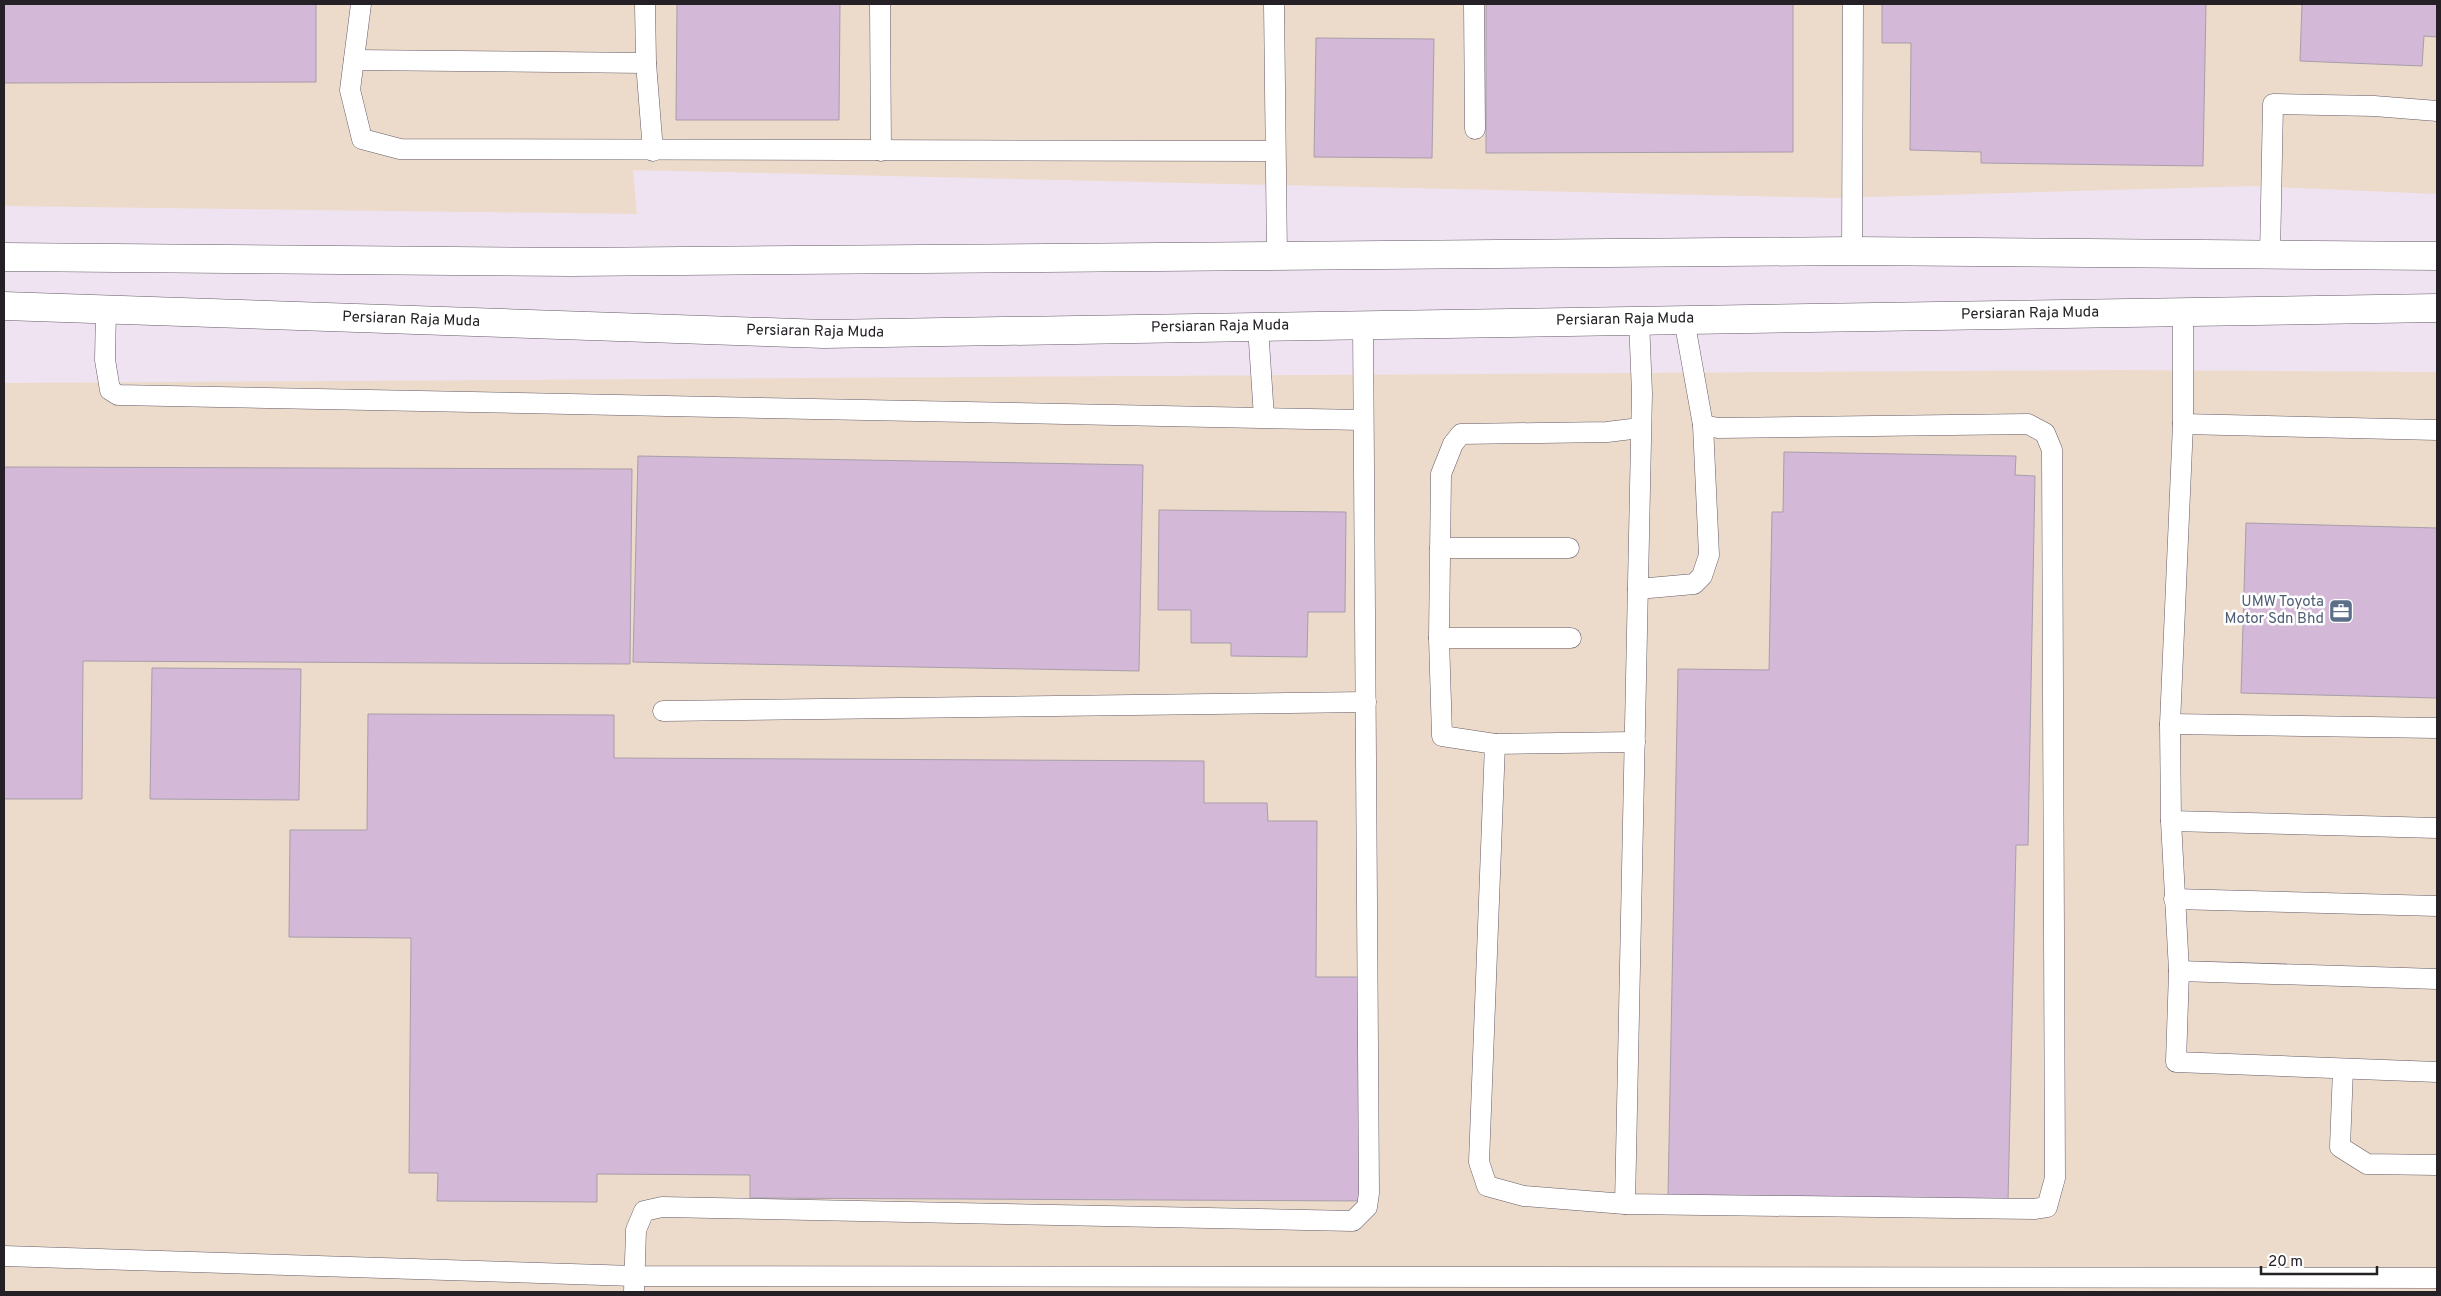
<svg xmlns="http://www.w3.org/2000/svg" width="2441" height="1296" viewBox="0 0 2441 1296" font-family="Overpass,sans-serif">
	<style>
		.industrial { fill: #ecdbca }
		.building { fill: #d3b8d7; stroke: #a89da9 }
		.lines { fill: none; stroke-linecap: round; stroke-linejoin: round }
		.lane-casing { stroke: #655b67; stroke-width: 21 }
		.primary-casing { stroke: #655b67; stroke-width: 29 }
		.lane { stroke: #fff; stroke-width: 20 }
		.primary { stroke: #fff; stroke-width: 28 }
		.labels { text-anchor: middle; dominant-baseline: central; stroke-width: 5; stroke-linejoin: round; paint-order: stroke }
		.street-label { font-size: 15px; fill: #242025; stroke: #fff }
		.service-label { font-size: 15px; fill: #4e5e75; stroke: #fff; text-anchor: end }
	</style>
	<rect width="100%" height="100%" fill="#efe3f1"/>
	<g class="industrial">
		<polygon points="4,4 2437,4 2437,194 2253,186 1835,198 633,170 637,214 4,206"/>
		<polygon points="2123,370 2437,372 2437,1292 4,1292 4,383"/>
	</g>
	<g class="building">
		<polygon points="4,4 316,4 316,82 4,83"/>
		<polygon points="677,4 840,4 839,120 676,120"/>
		<polygon points="1486,4 1793,4 1793,152 1486,153"/>
		<polygon points="1882,4 2206,4 2203,166 1981,163 1981,152 1910,150 1911,43 1882,43"/>
		<polygon points="2302,4 2437,4 2437,37 2424,36 2422,66 2300,61"/>
		<polygon points="1316,38 1434,39 1432,158 1314,157"/>
		<polygon points="1784,452 2016,456 2015,475 2035,476 2028,845 2016,845 2008,1202 1668,1196 1678,669 1769,670 1772,512 1783,512"/>
		<polygon points="638,456 1143,465 1139,671 633,662"/>
		<polygon points="4,467 632,469 630,664 83,661 82,799 4,799"/>
		<polygon points="1159,510 1346,512 1345,612 1308,612 1307,657 1231,656 1231,643 1191,643 1191,610 1158,610"/>
		<polygon points="2246,523 2437,528 2437,698 2241,693"/>
		<polygon points="152,668 301,669 299,800 150,799"/>
		<polygon points="368,714 614,715 614,758 1204,761 1204,803 1267,803 1268,821 1317,821 1316,977 1368,977 1365,1201 750,1198 750,1175 597,1174 597,1202 437,1201 438,1173 409,1173 411,938 289,937 290,830 367,830"/>
	</g>
	<g class="lines">
		<defs>
			<g id="lane">
				<polyline points="361,4 350,90 362,139 400,149 1275,151"/>
				<polyline points="645,4 646,63 653,151"/>
				<polyline points="880,4 881,151"/>
				<polyline points="1274,4 1277,256"/>
				<polyline points="1474,4 1475,129"/>
				<polyline points="354,60 646,63"/>
				<polyline points="1852,251 1853,4"/>
				<polyline points="2270,255 2273,104 2374,106 2437,111"/>
				<polyline points="106,309 105,360 110,390 118,395 1363,420"/>
				<polyline points="2183,312 2183,424"/>
				<polyline points="1258,327 1264,417"/>
				<polyline points="1640,428 1607,432 1461,434 1453,444 1441,474 1439,638 1442,736 1495,744 1479,1162 1487,1186 1524,1196 1625,1204 2034,1209 2047,1207 2055,1178 2052,450 2045,433 2028,424 1718,428 1703,425"/>
				<polyline points="2437,430 2183,424 2170,724 2171,821 2179,971 2176,1062 2437,1072"/>
				<polyline points="1440,548 1569,548"/>
				<polyline points="1638,589 1694,584 1702,576 1709,555 1703,425 1684,319"/>
				<polyline points="1439,638 1571,638"/>
				<polyline points="663,711 1366,702"/>
				<polyline points="2170,724 2437,728"/>
				<polyline points="1495,744 1635,742"/>
				<polyline points="2171,821 2437,828"/>
				<polyline points="2174,899 2437,906"/>
				<polyline points="2179,971 2437,979"/>
				<polyline points="2343,1069 2340,1147 2367,1164 2437,1165"/>
				<polyline points="1625,1204 1642,393 1639,320"/>
				<polyline points="4,1256 634,1276 2437,1278"/>
				<polyline points="634,1292 636,1230 644,1211 662,1207 1353,1221 1367,1207 1369,1193 1363,325"/>
			</g>
			<g id="primary">
				<polyline points="4,257 572,262 1852,251 2437,256"/>
				<polyline points="4,306 824,334 2437,308"/>
			</g>
		</defs>
		<use href="#lane" class="lane-casing"/>
		<use href="#primary" class="primary-casing"/>
		<use href="#lane" class="lane"/>
		<use href="#primary" class="primary"/>
	</g>
	<defs>
		<symbol id="office-square" viewBox="-11 -11 22 22"><rect x="-9" y="-9" width="18" height="18" rx="4" fill="#5c6f8a" stroke="#fff"/><path d="M-6-3h4V-5.5h4V-3h4V5H-6ZM-1-4.5V-3h2v-1.5ZM-6 0V1H6V0Z" fill="#fff"/></symbol>
	</defs>
	<g fill-rule="evenodd">
		<use href="#office-square" x="2327" y="597" width="28" height="28"/>
	</g>
	<g class="labels">
		<g class="street-label">
			<text transform="translate(2030 314) rotate(-1)">Persiaran Raja Muda</text>
			<text transform="translate(411 320) rotate(2)">Persiaran Raja Muda</text>
			<text transform="translate(1625 320) rotate(-1)">Persiaran Raja Muda</text>
			<text transform="translate(1220 327) rotate(-1)">Persiaran Raja Muda</text>
			<text transform="translate(815 332) rotate(1)">Persiaran Raja Muda</text>
		</g>
		<g class="service-label">
			<text x="2324" y="602">UMW Toyota<tspan x="2324" dy="17">Motor Sdn Bhd</tspan></text>
		</g>
	</g>
	<rect width="2441" height="1296" fill="none" stroke="#242025" stroke-width="10"/>
	<path d="M2261 1266v8h116v-8" fill="none" stroke="#242025" stroke-width="2.5"/>
	<text x="2268" y="1266" font-size="15" fill="#242025" stroke="#ffffff" stroke-width="4" paint-order="stroke">20 m</text>
</svg>
